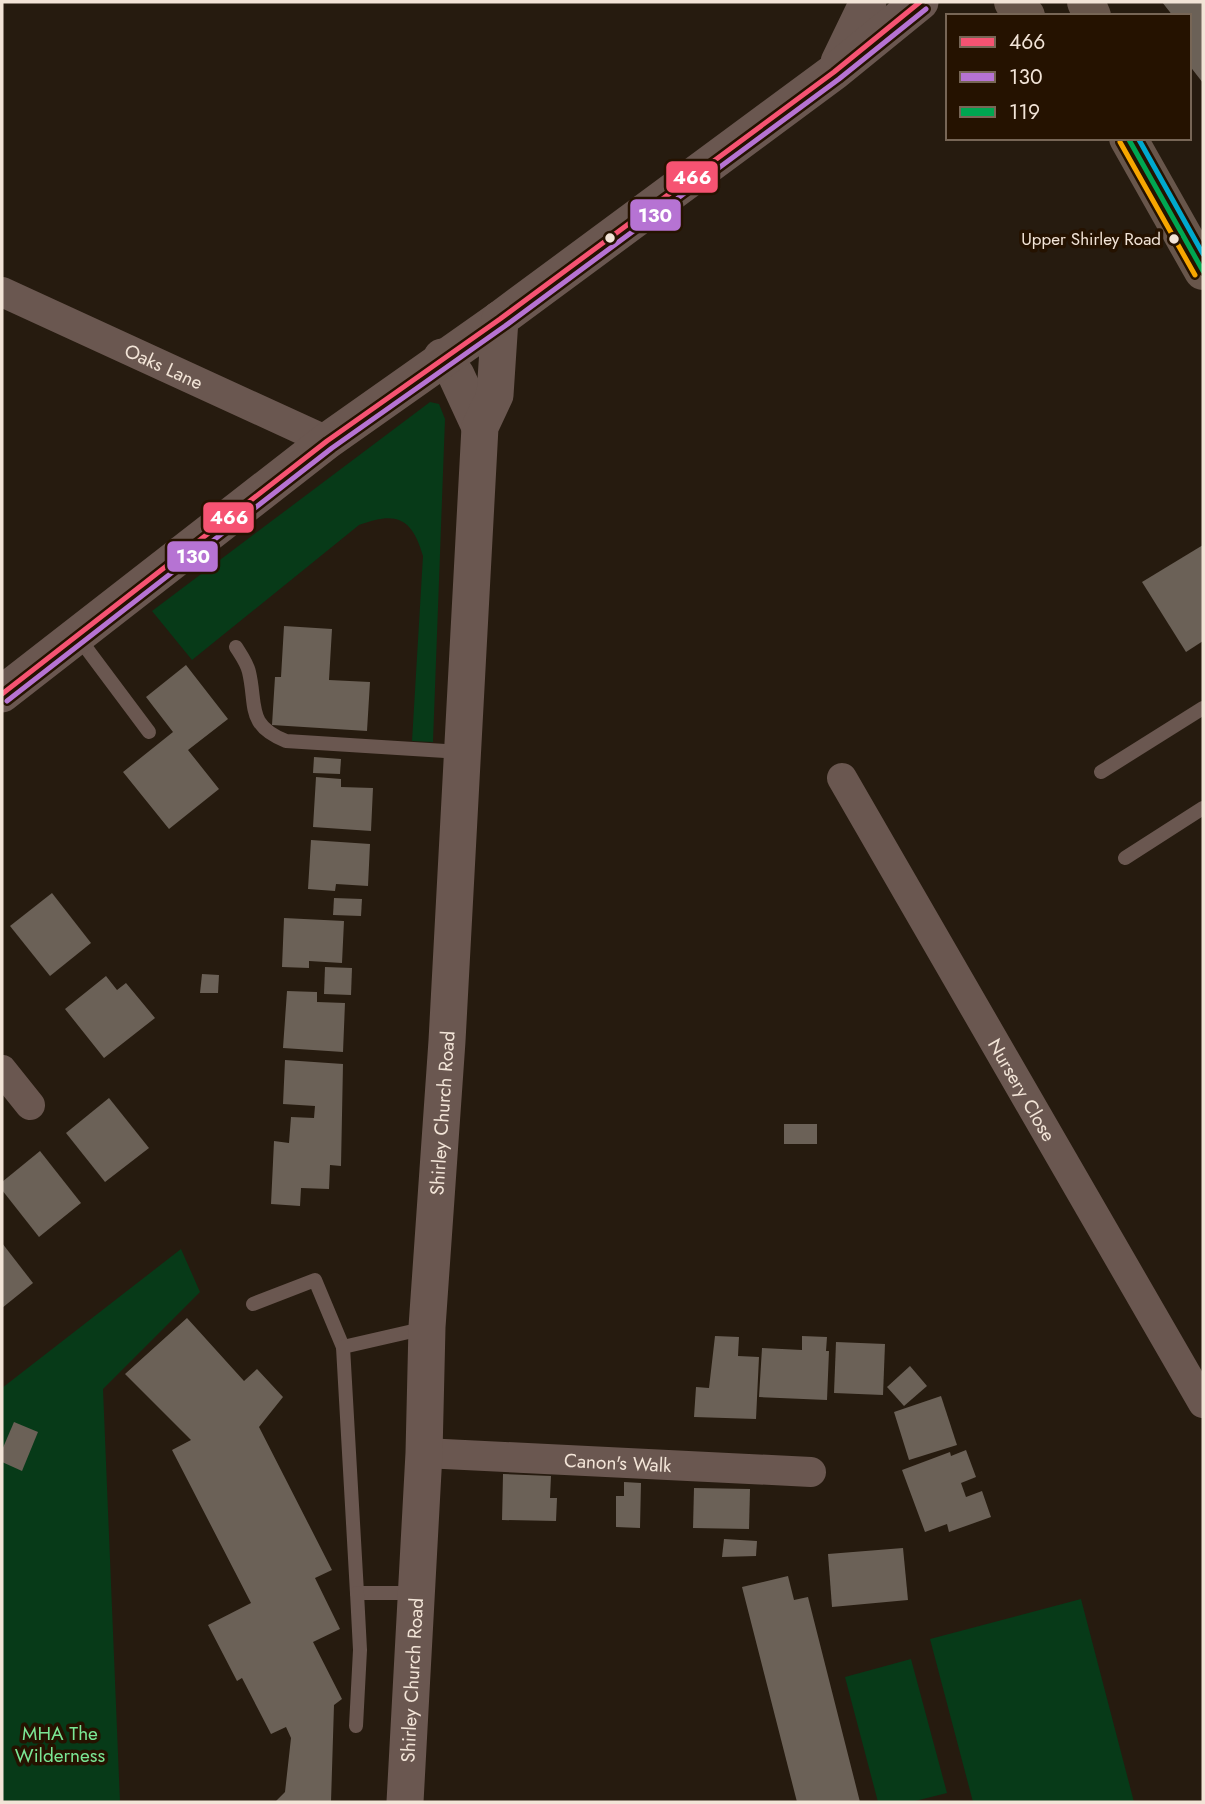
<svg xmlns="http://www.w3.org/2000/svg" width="1205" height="1804" viewBox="0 0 1205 1804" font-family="Jost,sans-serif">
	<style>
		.green { fill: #073a18 }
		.building { fill: #6b6157 }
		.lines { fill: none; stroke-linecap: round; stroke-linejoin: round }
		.service { stroke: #6a5750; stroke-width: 14 }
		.minor { stroke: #6a5750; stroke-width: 30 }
		.tertiary { stroke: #6a5750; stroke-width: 37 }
		.trunk { stroke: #68564b; stroke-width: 38 }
		.bus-1-casing { stroke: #251200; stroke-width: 10 }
		.bus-2-casing { stroke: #251200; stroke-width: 10 }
		.bus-3-casing { stroke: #251200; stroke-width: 10 }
		.bus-4-casing { stroke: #251200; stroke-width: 10 }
		.bus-5-casing { stroke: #251200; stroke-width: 10 }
		.bus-1 { stroke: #f65372; stroke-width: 5 }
		.bus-2 { stroke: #b673d3; stroke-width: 5 }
		.bus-3 { stroke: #00a651; stroke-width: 5 }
		.bus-4 { stroke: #f7a600; stroke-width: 5 }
		.bus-5 { stroke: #00a9ce; stroke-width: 5 }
		.bus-dot { fill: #f2e4d7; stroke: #251200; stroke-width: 2.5 }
		.labels { text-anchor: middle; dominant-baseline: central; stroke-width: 7; stroke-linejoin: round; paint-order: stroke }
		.bus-label { font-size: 17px; fill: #f2e4d7; stroke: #251200; text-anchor: end }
		.street-label { font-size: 19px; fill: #f2e4d7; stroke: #251200 }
		.park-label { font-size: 19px; fill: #7ae694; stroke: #251200 }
		.line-badge { stroke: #251200; stroke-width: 2.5 }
		.badge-label { font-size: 19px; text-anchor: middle; font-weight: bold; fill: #fff }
	</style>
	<rect width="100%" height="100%" fill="#261b0f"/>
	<g class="green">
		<path d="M430 402 439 404 445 419 433 742 412 741 423 556C412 517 396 511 359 525L192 660 152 611Z"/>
		<polygon points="181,1249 200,1292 103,1389 120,1802 2,1802 2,1388"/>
		<polygon points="1081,1599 1134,1802 973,1802 930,1639"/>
		<polygon points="911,1659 947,1793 911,1802 878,1802 845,1677"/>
	</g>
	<g class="building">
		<polygon points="1162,2 1203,2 1203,83 1189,65 1189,16 1173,16"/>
		<polygon points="1203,545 1203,641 1186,652 1142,582"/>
		<polygon points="284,626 332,629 329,680 370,682 367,731 272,725 275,677 281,677"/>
		<polygon points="186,665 228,719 188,750 219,789 169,829 123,772 173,732 146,697"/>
		<polygon points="314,757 341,759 340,774 313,773"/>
		<polygon points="316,777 341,779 341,787 373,788 371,831 313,827"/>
		<polygon points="311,840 370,844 368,886 336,884 335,891 308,889"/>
		<polygon points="52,893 91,943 50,976 10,926"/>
		<polygon points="334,898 362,899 361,916 333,915"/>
		<polygon points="284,918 344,921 342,963 309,961 309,968 282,967"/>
		<polygon points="325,967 352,968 351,995 324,994"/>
		<polygon points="202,974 219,975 218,993 200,993"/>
		<polygon points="106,976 117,990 126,983 155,1018 104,1058 65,1009"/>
		<polygon points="287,991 317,992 317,1002 345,1003 343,1052 283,1048"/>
		<polygon points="285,1060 343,1064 341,1166 330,1165 329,1189 301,1188 300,1206 271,1204 274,1141 289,1143 291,1117 314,1118 315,1106 283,1104"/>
		<polygon points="109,1098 149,1148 105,1182 66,1133"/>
		<rect x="784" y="1124" width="33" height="20"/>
		<polygon points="40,1151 81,1203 39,1237 2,1190 2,1182"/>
		<polygon points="2,1243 33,1283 2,1308"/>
		<polygon points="187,1318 244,1381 257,1369 283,1397 259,1427 332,1570 315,1578 340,1629 313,1642 342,1699 334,1705 331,1802 275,1802 285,1792 291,1738 286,1727 271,1734 242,1678 237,1681 208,1625 251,1603 172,1450 191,1440 125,1374"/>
		<polygon points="715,1336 739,1337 738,1356 759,1357 756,1419 694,1417 696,1387 709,1388"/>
		<polygon points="802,1336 827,1337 826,1351 829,1351 827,1400 759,1397 762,1348 802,1350"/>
		<polygon points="836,1342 885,1344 883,1395 834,1393"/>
		<polygon points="910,1366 927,1386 904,1406 887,1387"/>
		<polygon points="941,1396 957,1445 909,1460 894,1412"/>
		<polygon points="14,1422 38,1432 22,1471 2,1462 2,1450"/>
		<polygon points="966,1450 976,1477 961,1483 966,1497 982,1491 991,1517 949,1532 947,1524 925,1532 902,1470 950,1452 951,1456"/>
		<polygon points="503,1474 551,1476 550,1498 557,1498 556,1521 502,1520"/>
		<polygon points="624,1482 641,1483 640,1528 616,1527 616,1496 624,1496"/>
		<polygon points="694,1488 750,1489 749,1529 693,1528"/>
		<polygon points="724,1539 757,1541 756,1556 722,1557"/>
		<polygon points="903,1548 908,1600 832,1607 828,1554"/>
		<polygon points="788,1576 794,1600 808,1597 860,1802 797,1802 742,1587"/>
	</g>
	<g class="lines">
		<g class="service">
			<polyline points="78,637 149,732"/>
			<path d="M236 647C241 655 247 663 249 672 257 706 246 725 286 741L461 752"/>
			<polyline points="1101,772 1203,708"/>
			<polyline points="1125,858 1203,808"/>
			<polyline points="253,1304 315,1280 343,1347"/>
			<polyline points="415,1593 357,1593 343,1347 426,1328"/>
			<polyline points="356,1726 360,1650 357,1593"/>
		</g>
		<g class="minor">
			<path id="s1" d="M2 292 327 441"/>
			<path id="s2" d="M842 778 1203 1403"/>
			<polyline points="2,1070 30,1105"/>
			<path id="s3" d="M424 1453 811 1472"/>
		</g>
		<g class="tertiary">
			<polyline points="839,62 868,2"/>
			<polyline points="442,357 456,375 480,427"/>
			<polyline points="2,694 327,441 500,319 834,72 920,2"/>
			<path id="s4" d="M405 1802 424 1453 427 1327 447 1041 480 427 495 395 500 319"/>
		</g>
		<g class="trunk">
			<polyline points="1013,2 1026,16"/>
			<polyline points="1086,2 1092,16"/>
			<polyline points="1128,138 1203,271"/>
		</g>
		<defs>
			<polyline id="bus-1" points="2,694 327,441 500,319 834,72 920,2"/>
			<polyline id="bus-2" points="7,701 332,448 505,326 839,79 926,9"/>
			<polyline id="bus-3" points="1128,138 1203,271"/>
			<polyline id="bus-4" points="1120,142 1195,275"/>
			<polyline id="bus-5" points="1138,138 1203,254"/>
		</defs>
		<use href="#bus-1" class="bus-1-casing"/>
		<use href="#bus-2" class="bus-2-casing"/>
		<use href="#bus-3" class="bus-3-casing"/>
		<use href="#bus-4" class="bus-4-casing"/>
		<use href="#bus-5" class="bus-5-casing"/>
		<use href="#bus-1" class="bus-1"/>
		<use href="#bus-2" class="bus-2"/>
		<use href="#bus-3" class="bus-3"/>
		<use href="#bus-4" class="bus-4"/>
		<use href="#bus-5" class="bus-5"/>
	</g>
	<g class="bus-dot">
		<circle cx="610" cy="238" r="6"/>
		<circle cx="1174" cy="239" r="6"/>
	</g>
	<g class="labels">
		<g class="bus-label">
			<text x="1161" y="239">Upper Shirley Road</text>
		</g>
		<g class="street-label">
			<text stroke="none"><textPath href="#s1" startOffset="178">Oaks Lane</textPath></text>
			<text stroke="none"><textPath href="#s2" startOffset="360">Nursery Close</textPath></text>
			<text stroke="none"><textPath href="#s4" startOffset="690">Shirley Church Road</textPath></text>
			<text stroke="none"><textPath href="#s3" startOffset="194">Canon's Walk</textPath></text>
			<text stroke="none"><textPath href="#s4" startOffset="122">Shirley Church Road</textPath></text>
		</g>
		<g class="park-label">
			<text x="60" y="1733">MHA The<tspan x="60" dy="22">Wilderness</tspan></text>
		</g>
	</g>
	<g class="line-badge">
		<rect x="665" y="160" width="54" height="34" rx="7" fill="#f65372"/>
		<rect x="629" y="198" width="53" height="34" rx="7" fill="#b673d3"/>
		<rect x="202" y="501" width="53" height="33" rx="7" fill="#f65372"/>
		<rect x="166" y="540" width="53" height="33" rx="7" fill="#b673d3"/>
	</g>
	<g class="badge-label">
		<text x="692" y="184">466</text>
		<text x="655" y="222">130</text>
		<text x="229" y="524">466</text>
		<text x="193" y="563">130</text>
	</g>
	<rect width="1205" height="1804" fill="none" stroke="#f2e4d7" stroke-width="7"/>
	<rect x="946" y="14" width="245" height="126" fill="#251200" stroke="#776656" stroke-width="2"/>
	<rect x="960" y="37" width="35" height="10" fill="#f65372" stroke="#776656" stroke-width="2"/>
	<text x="1009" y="49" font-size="21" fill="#f2e4d7">466</text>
	<rect x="960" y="72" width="35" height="10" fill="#b673d3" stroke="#776656" stroke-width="2"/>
	<text x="1009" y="84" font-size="21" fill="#f2e4d7">130</text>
	<rect x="960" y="107" width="35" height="10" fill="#00a651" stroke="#776656" stroke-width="2"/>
	<text x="1009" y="119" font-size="21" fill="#f2e4d7">119</text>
</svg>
